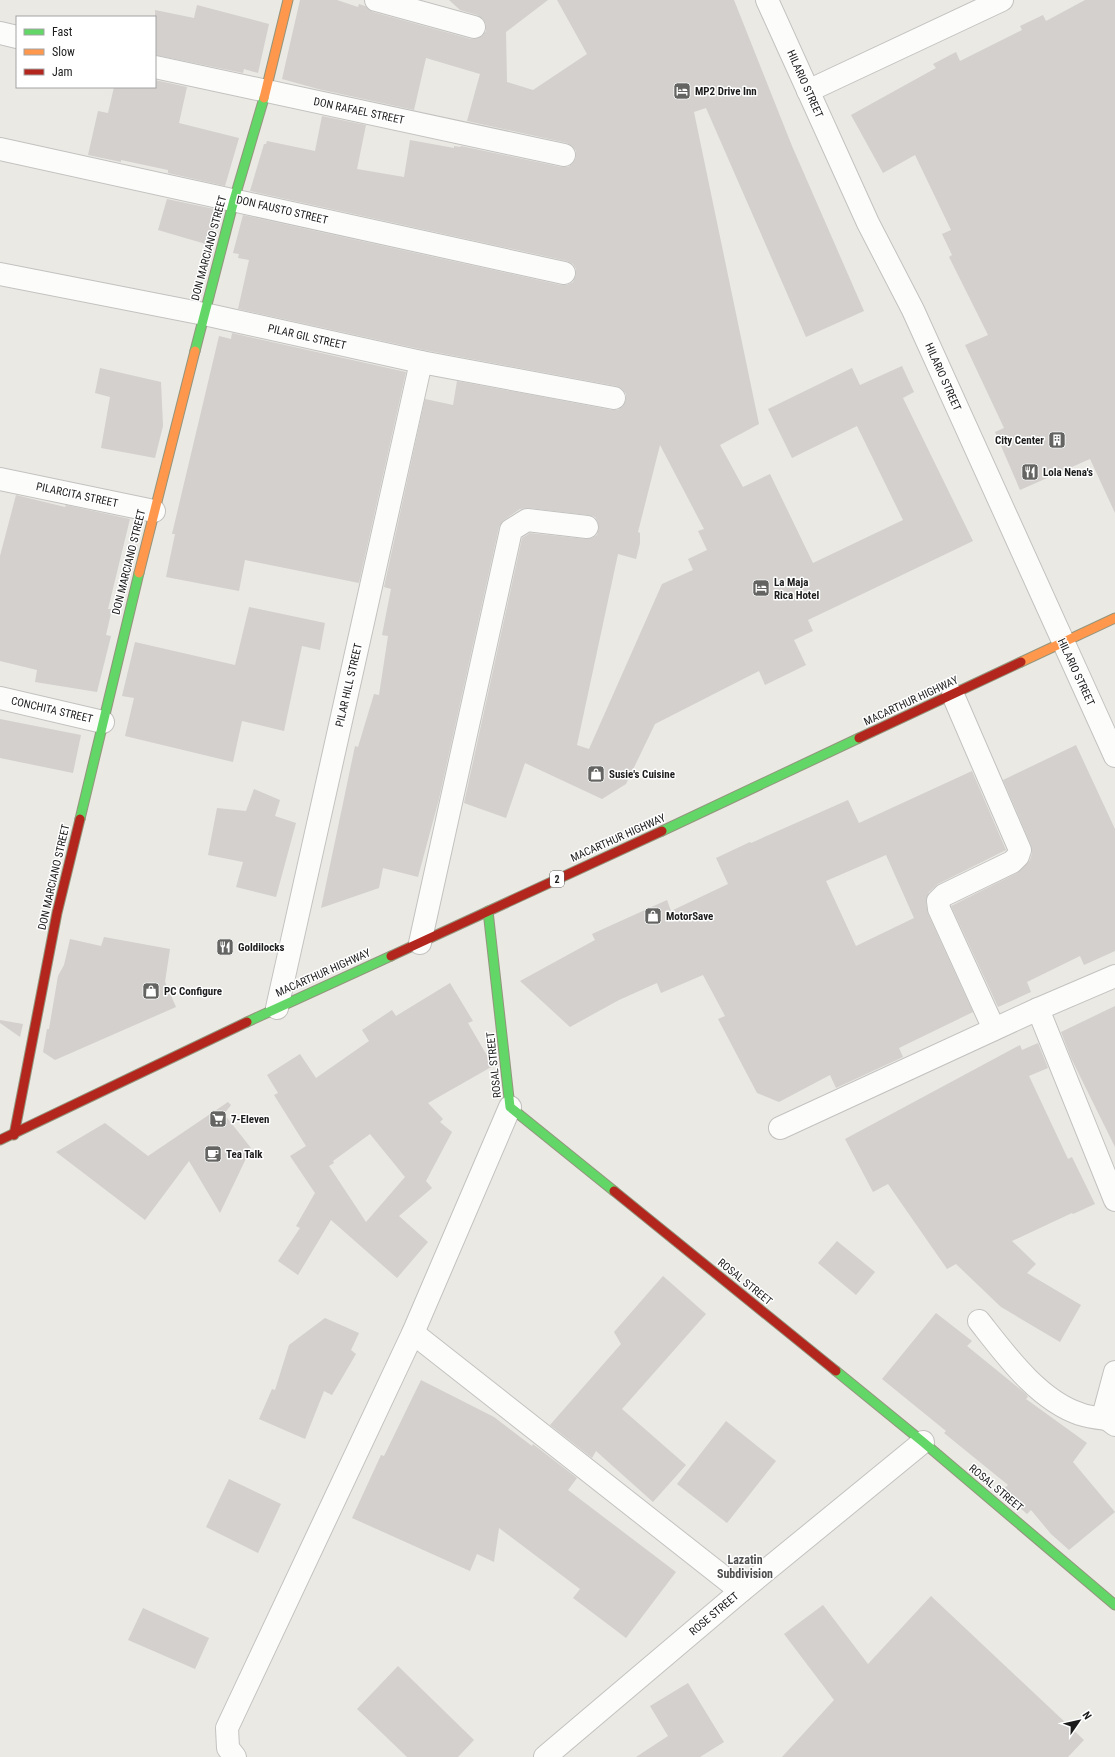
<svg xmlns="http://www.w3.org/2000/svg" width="1115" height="1757" viewBox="0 0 1115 1757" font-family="'Roboto Condensed',sans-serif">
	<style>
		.building { fill: #d3d0cd; fill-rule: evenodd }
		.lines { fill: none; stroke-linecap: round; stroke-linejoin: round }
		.street-casing { stroke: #c3c2c0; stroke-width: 24 }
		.fast-casing { stroke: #93957c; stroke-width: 11 }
		.slow-casing { stroke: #93957c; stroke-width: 11 }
		.jam-casing { stroke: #93957c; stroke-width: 11 }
		.street { stroke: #fcfcfb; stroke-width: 22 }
		.fast { stroke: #63d668; stroke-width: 9 }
		.slow { stroke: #ff974d; stroke-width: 9 }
		.jam { stroke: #b3261e; stroke-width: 9 }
		.labels { text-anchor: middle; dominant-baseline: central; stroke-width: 3; stroke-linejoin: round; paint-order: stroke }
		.shield { fill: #fff; stroke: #606060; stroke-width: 1 }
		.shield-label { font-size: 10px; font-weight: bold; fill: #1c1c1c }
		.street-label { font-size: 11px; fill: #1c1c1c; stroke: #fff }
		.poi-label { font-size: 11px; font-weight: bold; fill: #1c1c1c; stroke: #fff; text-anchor: start }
		.neighbourhood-label { font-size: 12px; font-weight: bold; fill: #4f4f4f; stroke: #fff }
	</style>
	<rect width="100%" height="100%" fill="#eae9e4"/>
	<g class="building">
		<path d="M300 0H337L358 7 359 4 365 6 373 12 471 39H477L482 36 486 31V24L483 19 477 15 460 10 449 0H548L506 32 507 82 533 90 587 54 557 0H734L792 146 864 311 806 337 706 108 694 112 759 424 720 445 743 487 770 474 813 563 903 520 857 426 792 458 768 409 852 368 860 385 902 366 914 392 903 398 973 541 808 620 813 631 794 640 806 665 765 685 759 671 655 724 626 784 602 799 525 763 506 818 464 803 522 538 530 533 586 539 592 538 597 535 599 528 598 522 595 517 588 515 528 508 520 509 504 520 499 527 439 799 418 877 383 868 379 888 321 908 355 746 358 747 374 694 379 695 388 636 382 635 391 589 384 587 425 399 453 405 457 381 612 410H618L623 406 626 400V394L622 389 616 386 424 350 238 309 249 260 238 258 239 254 233 253 243 215 561 285H567L573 282 576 275V269L573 264 567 261 250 191 264 144H266L267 141 315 151 322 116 366 125 357 169 404 177 410 140 454 148V146L460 147 461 146 561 167H568L573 163 576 158V151L572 146 567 143 467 121 480 74 426 58 414 110 318 89 282 79ZM660 445 704 529 698 531 707 550 688 559 693 570 662 584 589 749 577 745 618 554 636 559 640 543V533L638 532Z"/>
		<polygon points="1085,0 1115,0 1115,513 1090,459 1020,490 995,432 1004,428 965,345 988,335 949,257 952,255 942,234 951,230 915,155 883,173 851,115 936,68 933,64 956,52 960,61 1022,30 1020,26 1043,15 1046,21"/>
		<polygon points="197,5 269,24 258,73 244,69 243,73 155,55 155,10 194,18"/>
		<polygon points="155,80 187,87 179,123 239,138 225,186 168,173 168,170 121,160 121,162 88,155 98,111 108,113 114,87 155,87"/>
		<polygon points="167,199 219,210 209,245 158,230"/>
		<polygon points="232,333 406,372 359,583 245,560 239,591 166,577 175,534 172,534 219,336 231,339"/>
		<polygon points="100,368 161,382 163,426 155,458 101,448 110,397 95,393"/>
		<polygon points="16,495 65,507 66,505 130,519 108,609 112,609 106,635 111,636 97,692 35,682 37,670 0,661 0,556"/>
		<polygon points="249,607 325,623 320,650 302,646 284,731 242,721 233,762 125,736 134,698 122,696 135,642 235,665"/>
		<polygon points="0,719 81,735 73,773 0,758"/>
		<polygon points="1076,745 1115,829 1115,951 1084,965 1080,956 1027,982 1031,992 998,1007 951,906 1017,873 1030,860 1032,853 1031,845 1003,780"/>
		<path d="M972 771 1006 850 938 884 929 892 926 902 928 914 973 1012 899 1048 903 1057 836 1088 830 1075 779 1102 757 1093 718 1019 725 1016 703 975 661 993 657 983 619 1000 570 1027 520 981 595 940 592 934 667 900 671 911 728 884 716 858 750 842 751 843 848 800 859 823ZM886 855 914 918 856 946 826 881Z"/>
		<polygon points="254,789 280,800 275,816 296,823 276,897 236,887 243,862 208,855 217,808 246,811"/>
		<polygon points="104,937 170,949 165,982 176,1007 55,1060 43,1052 47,1029 49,1029 58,976 64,965 70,939 101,946"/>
		<path d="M450 983 473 1021 468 1023 493 1066 428 1103 443 1119 440 1122 452 1132 426 1181 432 1188 399 1216 428 1242 397 1278 331 1220 298 1275 278 1261 300 1228 296 1226 315 1193 290 1156 306 1146 274 1095 278 1093 267 1075 300 1054 316 1078 369 1041 362 1030 392 1010 396 1016ZM370 1134 405 1177 366 1222 329 1166 334 1163 333 1161Z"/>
		<polygon points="1115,1006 1115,1147 1071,1058 1061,1032"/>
		<polygon points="0,1020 23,1024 20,1037 0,1023"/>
		<polygon points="1038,1043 1048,1068 1029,1076 1068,1159 1072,1157 1095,1204 1073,1214 1072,1213 1012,1241 1036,1264 1027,1273 1081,1305 1060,1342 1001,1307 956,1264 947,1269 888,1184 873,1192 845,1139 1020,1045 1022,1050"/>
		<polygon points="228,1102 231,1105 224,1114 251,1148 220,1213 189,1161 145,1220 56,1152 105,1123 148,1156"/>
		<polygon points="837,1241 875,1272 856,1295 818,1263"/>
		<polygon points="663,1276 706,1314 622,1409 686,1465 653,1502 596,1451 592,1458 550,1425 621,1344 614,1332"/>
		<polygon points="936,1313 972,1341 967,1346 1026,1394 1028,1397 1026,1399 1087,1443 1073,1462 1115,1512 1069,1550 1051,1534 1031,1510 1027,1514 1001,1491 1008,1485 944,1433 946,1431 882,1379"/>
		<polygon points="325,1318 359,1333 351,1350 356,1354 332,1395 324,1391 305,1439 259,1419 272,1389 275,1390 289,1345"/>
		<polygon points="421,1380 494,1417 532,1446 533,1444 577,1478 568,1490 676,1572 626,1638 573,1598 580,1589 499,1528 494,1562 477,1554 470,1571 352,1518 381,1455 384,1456"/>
		<polygon points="726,1421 776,1461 727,1523 677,1484"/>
		<polygon points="229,1479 281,1504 258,1553 206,1527"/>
		<polygon points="931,1596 1084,1740 1068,1757 782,1757 834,1700 784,1634 823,1605 868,1664"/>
		<polygon points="143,1608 209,1638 195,1669 128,1640"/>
		<polygon points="398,1666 474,1740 458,1757 407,1757 357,1709"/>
		<polygon points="688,1683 724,1742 700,1757 636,1757 668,1736 650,1706"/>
	</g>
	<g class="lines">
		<defs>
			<g id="street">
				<polyline points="376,0 474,27"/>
				<polyline points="767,0 868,223 913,310 1115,756"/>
				<polyline points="0,33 17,37"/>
				<polyline points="155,67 564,155"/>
				<polyline points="808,91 1002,0"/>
				<polyline points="0,149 564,273"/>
				<polyline points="0,274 204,314 421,362 614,398"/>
				<polyline points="0,479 154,511"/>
				<polyline points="953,695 1020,850 1018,856 1012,862 944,895 938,901 939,909 994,1029"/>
				<polyline points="0,698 103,722"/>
				<polyline points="420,943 511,530 527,520 587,527"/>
				<polyline points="277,1008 421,362"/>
				<polyline points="1038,1009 1115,1200"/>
				<polyline points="780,1128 1038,1009 1115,976"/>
				<path d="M979 1321C1005 1354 1038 1400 1080 1414 1088 1417 1098 1418 1107 1419"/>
				<polyline points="413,1333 741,1591"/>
				<polyline points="1115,1372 1104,1413 1107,1419 1115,1425"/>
				<polyline points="235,1757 228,1748 227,1728 413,1333 510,1107"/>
				<polyline points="545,1757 741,1591 923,1442"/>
			</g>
			<g id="fast">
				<polyline points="195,351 234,200 264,98"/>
				<polyline points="80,819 139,573"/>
				<polyline points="662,831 859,738"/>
				<polyline points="488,911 510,1107 614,1191"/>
				<polyline points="247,1022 391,956"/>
				<polyline points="836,1371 923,1442 1115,1605"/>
			</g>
			<g id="slow">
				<polyline points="264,98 288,0"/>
				<polyline points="139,573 195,351"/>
				<polyline points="1021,662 1115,618"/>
			</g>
			<g id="jam">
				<polyline points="859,738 1021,662"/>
				<polyline points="391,956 662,831"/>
				<polyline points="14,1135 57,913 80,819"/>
				<polyline points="0,1140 247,1022"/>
				<polyline points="614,1191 836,1371"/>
			</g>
		</defs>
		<use href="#street" class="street-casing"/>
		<use href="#fast" class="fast-casing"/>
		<use href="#slow" class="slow-casing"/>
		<use href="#jam" class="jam-casing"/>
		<use href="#street" class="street"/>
		<use href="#fast" class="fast"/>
		<use href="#slow" class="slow"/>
		<use href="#jam" class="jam"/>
	</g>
	<defs>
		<symbol id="hotel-square" viewBox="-11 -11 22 22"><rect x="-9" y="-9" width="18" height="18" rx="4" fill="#646462" stroke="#fff"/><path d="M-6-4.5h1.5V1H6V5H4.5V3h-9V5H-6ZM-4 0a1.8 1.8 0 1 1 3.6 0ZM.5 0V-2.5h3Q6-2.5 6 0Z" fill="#fff"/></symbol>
		<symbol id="building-square" viewBox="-11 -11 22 22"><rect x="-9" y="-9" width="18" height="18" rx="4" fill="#646462" stroke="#fff"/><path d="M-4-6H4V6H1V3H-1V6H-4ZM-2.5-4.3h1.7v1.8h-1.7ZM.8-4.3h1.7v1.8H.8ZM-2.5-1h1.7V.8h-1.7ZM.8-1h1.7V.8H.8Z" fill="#fff"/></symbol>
		<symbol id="restaurant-square" viewBox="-11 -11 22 22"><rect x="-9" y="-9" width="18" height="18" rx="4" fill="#646462" stroke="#fff"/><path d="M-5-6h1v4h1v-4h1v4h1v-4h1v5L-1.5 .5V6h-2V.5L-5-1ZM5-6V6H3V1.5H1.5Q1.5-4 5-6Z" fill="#fff"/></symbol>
		<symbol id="shop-square" viewBox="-11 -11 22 22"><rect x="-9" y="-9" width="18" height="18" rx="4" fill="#646462" stroke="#fff"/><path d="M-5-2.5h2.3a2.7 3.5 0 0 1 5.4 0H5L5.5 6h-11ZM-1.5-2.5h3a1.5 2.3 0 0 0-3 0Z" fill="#fff"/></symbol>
		<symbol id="supermarket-square" viewBox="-11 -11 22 22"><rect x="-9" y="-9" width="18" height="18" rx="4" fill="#646462" stroke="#fff"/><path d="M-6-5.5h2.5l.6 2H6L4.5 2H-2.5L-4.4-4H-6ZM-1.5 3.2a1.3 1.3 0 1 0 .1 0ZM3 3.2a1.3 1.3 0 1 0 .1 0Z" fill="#fff"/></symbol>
		<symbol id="cafe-square" viewBox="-11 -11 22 22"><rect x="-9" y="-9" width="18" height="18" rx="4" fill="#646462" stroke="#fff"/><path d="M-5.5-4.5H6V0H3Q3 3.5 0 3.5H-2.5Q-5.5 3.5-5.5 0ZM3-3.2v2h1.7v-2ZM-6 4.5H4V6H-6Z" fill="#fff"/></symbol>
	</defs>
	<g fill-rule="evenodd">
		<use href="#hotel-square" x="672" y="81" width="20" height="20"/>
		<use href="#building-square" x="1047" y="430" width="20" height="20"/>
		<use href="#restaurant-square" x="1020" y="462" width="20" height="20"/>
		<use href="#hotel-square" x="751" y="578" width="20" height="20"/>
		<use href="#shop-square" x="586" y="764" width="20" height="20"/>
		<use href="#shop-square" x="643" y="906" width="20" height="20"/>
		<use href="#restaurant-square" x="215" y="937" width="20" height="20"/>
		<use href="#shop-square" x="141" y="981" width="20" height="20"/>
		<use href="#supermarket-square" x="208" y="1109" width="20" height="20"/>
		<use href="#cafe-square" x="203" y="1144" width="20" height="20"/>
	</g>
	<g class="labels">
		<rect class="shield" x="550" y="871" width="14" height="16" rx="3"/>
		<g class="shield-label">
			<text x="557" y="879">2</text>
		</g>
		<g class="street-label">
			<text transform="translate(805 84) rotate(66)">HILARIO STREET</text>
			<text transform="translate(359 111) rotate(12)">DON RAFAEL STREET</text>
			<text transform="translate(282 210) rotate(13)">DON FAUSTO STREET</text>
			<text transform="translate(209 248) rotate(-75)">DON MARCIANO STREET</text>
			<text transform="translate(307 337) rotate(13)">PILAR GIL STREET</text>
			<text transform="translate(943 377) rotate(66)">HILARIO STREET</text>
			<text transform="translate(77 495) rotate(12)">PILARCITA STREET</text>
			<text transform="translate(129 562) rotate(-76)">DON MARCIANO STREET</text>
			<text transform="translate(1076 672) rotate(65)">HILARIO STREET</text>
			<text transform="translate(349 685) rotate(-77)">PILAR HILL STREET</text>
			<text transform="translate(911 701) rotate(-25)">MACARTHUR HIGHWAY</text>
			<text transform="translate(52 710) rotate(13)">CONCHITA STREET</text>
			<text transform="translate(618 838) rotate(-24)">MACARTHUR HIGHWAY</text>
			<text transform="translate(54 877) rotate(-77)">DON MARCIANO STREET</text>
			<text transform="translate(323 973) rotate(-24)">MACARTHUR HIGHWAY</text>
			<text transform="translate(494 1065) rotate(-96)">ROSAL STREET</text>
			<text transform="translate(745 1282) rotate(39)">ROSAL STREET</text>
			<text transform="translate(996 1488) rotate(40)">ROSAL STREET</text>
			<text transform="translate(714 1614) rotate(-40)">ROSE STREET</text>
		</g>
		<g class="poi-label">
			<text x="695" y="91">MP2 Drive Inn</text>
			<text x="1044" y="440" text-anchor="end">City Center</text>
			<text x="1043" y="472">Lola Nena's</text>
			<text x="774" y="582">La Maja<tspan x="774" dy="13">Rica Hotel</tspan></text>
			<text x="609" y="774">Susie's Cuisine</text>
			<text x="666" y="916">MotorSave</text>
			<text x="238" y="947">Goldilocks</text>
			<text x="164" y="991">PC Configure</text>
			<text x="231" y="1119">7-Eleven</text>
			<text x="226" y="1154">Tea Talk</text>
		</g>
		<g class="neighbourhood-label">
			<text x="745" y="1560">Lazatin<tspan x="745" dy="14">Subdivision</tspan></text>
		</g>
	</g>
	<rect x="16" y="16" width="140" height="72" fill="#ffffff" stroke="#a4a4a4"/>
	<rect x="24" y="29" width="20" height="6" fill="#63d668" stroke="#a4a4a4"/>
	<text x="52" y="36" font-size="12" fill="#1c1c1c">Fast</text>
	<rect x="24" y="49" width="20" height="6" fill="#ff974d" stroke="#a4a4a4"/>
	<text x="52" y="56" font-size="12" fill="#1c1c1c">Slow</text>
	<rect x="24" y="69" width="20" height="6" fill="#b3261e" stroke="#a4a4a4"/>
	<text x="52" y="76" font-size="12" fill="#1c1c1c">Jam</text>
	<g transform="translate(1079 1721) rotate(56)" stroke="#ffffff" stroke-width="3" paint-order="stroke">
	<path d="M0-3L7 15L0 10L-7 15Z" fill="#1c1c1c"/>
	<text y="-6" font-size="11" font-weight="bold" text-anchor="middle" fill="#1c1c1c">N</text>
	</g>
</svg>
